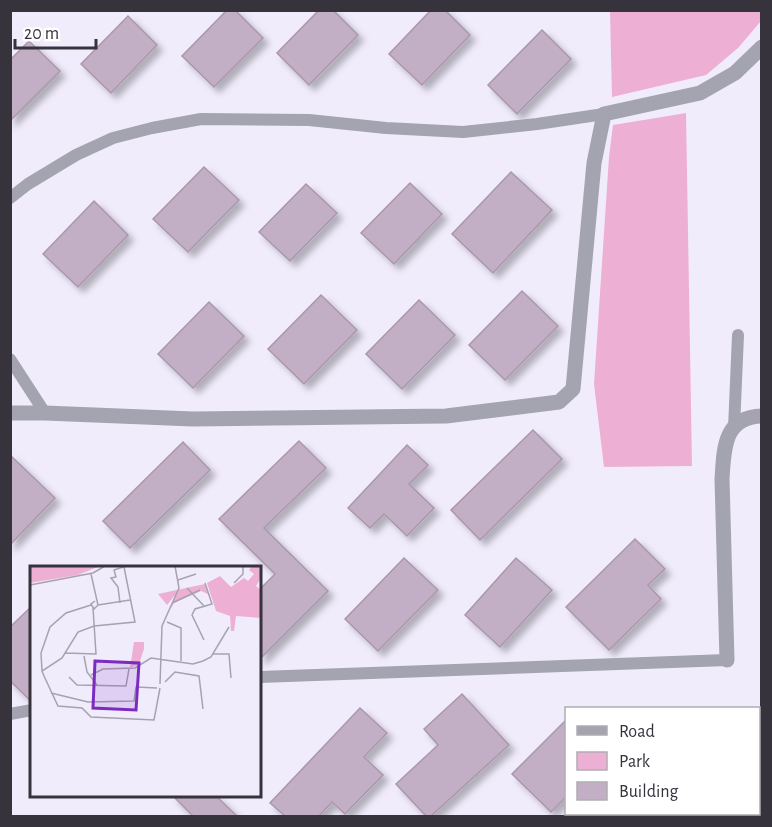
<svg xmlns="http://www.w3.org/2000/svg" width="772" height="827" viewBox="0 0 772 827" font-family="'Alegreya Sans',sans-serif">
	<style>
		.green { fill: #eeafd4 }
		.building { fill: #c2afc5; stroke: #aa97ac; stroke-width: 1.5; filter: url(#shadow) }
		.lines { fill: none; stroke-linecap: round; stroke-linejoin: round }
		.lane { stroke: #a3a4b0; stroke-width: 12 }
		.street { stroke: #a3a4b0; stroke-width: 15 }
		.inset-road { fill: none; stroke: #a6a2b0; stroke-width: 1.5 }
		.view { fill: #7b2cbf; fill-opacity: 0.15; stroke: #7b2cbf; stroke-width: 3 }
		.inset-edge { fill: none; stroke: #36333d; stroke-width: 3 }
	</style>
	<defs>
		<filter id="shadow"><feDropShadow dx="5.5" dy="5.5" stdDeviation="3" flood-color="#0004"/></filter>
	</defs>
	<rect width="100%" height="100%" fill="#f1ecfc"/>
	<g class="green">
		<polygon points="610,11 761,11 761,21 738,48 706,75 612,97"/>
		<polygon points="686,113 692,466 604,467 594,384 609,157 613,125"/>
	</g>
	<g class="building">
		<polygon points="227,10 235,10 263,38 214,87 182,56"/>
		<polygon points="319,10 333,10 358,35 309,85 277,53"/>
		<polygon points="431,10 445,10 470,35 422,85 389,54"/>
		<polygon points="128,16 157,45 111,93 81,64"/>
		<polygon points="542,30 571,59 517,114 488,85"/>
		<polygon points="29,41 60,71 10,121 10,60"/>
		<polygon points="204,167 239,200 188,252 153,219"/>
		<polygon points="511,172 552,210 493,273 452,234"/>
		<polygon points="410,183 442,214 394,264 361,233"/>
		<polygon points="306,184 337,213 290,261 259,232"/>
		<polygon points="94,201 128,235 78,287 43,254"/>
		<polygon points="522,291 558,326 505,380 469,345"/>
		<polygon points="321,295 357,330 304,384 268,349"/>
		<polygon points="419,300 455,335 402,389 366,354"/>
		<polygon points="209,302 244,336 193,388 158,354"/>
		<polygon points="533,430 562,459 480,540 451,510"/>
		<polygon points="299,441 326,468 264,528 328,591 260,659 260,589 275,574 219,519"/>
		<polygon points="183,442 210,470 130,548 103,521"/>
		<polygon points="407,445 428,465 409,484 434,508 407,536 384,514 370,528 348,508"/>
		<polygon points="10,455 55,498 10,545"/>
		<polygon points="635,539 665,569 648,585 661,599 609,650 566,607"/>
		<polygon points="404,558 438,590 378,651 345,619"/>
		<polygon points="516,558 552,590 500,647 465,615"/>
		<polygon points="32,606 32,702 10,681 10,627"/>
		<polygon points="462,694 509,745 431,816 426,816 396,784 438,745 424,729"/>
		<polygon points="360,708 387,733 364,757 383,775 345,814 332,802 319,816 285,816 270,803"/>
		<polygon points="567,719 567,796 551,812 512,774"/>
		<polygon points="172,795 215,795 237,816 193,816"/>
	</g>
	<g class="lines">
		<g class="lane">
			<polyline points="10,198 28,184 76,155 113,138 152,128 201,119 309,120 386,128 463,132 537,124 604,114"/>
			<polyline points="10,359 45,413"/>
			<polyline points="734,428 738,335"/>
			<polyline points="260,677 727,660"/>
			<polyline points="10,714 32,710"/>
		</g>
		<g class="street">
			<polyline points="10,413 45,413 193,419 446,416 559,402 573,389 594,163 604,114 700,93 735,73 762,47"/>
			<path d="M727 660 722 479C724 450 723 417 762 416"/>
		</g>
	</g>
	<g transform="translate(30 566)">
		<rect width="231" height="231" fill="#f1ecfc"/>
		<path d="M0 0H70L48 9 0 17ZM222 0H231V12L226 20 231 24V52L206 50 204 65H201L200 50 186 45 177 17 190 10 201 21 214 12 218 15 224 8 219 4ZM175 18 180 29 171 25 144 37 140 44 145 29 137 39 128 28ZM104 76H114V83L109 98 100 102Z" fill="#eeafd4"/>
		<path class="inset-road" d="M94 1 105 56 64 60 48 66 32 92 12 105 14 110 28 140 52 142 61 151 124 154 130 122M61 8 68 39 64 43 61 38 65 35M148 14 166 8M204 17 213 8V0M0 19 63 7 75 0M157 22 174 40M90 37 88 21 81 12 86 11 84 4 96 0M142 37 170 24M68 39 100 34M137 56 151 62V95M174 74 162 49 165 43 182 38 175 17M35 87 66 88 63 42M183 88H199L201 112M54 90 57 106 67 119M12 105 11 87 20 61 36 47 61 39M61 109 73 103 105 102 121 92 163 98 173 95 181 91 199 61M39 111 47 119 96 120 99 103M135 116 145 106 169 110 173 143M130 118 132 60 149 22 145 0M21 127 58 136 104 135 106 121 127 122"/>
		<path class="view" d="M65 95 109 97 106 144 63 142Z"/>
		<rect width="231" height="231" class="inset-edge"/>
	</g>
	<rect width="772" height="827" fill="none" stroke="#36333d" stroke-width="24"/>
	<rect x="565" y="707" width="195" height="108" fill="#ffffff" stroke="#afadb1" stroke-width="1.5"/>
	<rect x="577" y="726" width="30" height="9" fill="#a3a4b0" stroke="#afadb1" stroke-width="1.5"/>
	<text x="619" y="737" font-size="18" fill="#36333d">Road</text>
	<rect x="577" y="752" width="30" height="18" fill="#eeafd4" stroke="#afadb1" stroke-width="1.5"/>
	<text x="619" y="767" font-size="18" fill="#36333d">Park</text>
	<rect x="577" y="782" width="30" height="18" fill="#c2afc5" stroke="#afadb1" stroke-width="1.5"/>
	<text x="619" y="797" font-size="18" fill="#36333d">Building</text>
	<path d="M15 39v9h81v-9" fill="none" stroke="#36333d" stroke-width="3"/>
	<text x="24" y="39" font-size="18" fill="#36333d" stroke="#ffffff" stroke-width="4.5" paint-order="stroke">20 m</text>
</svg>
